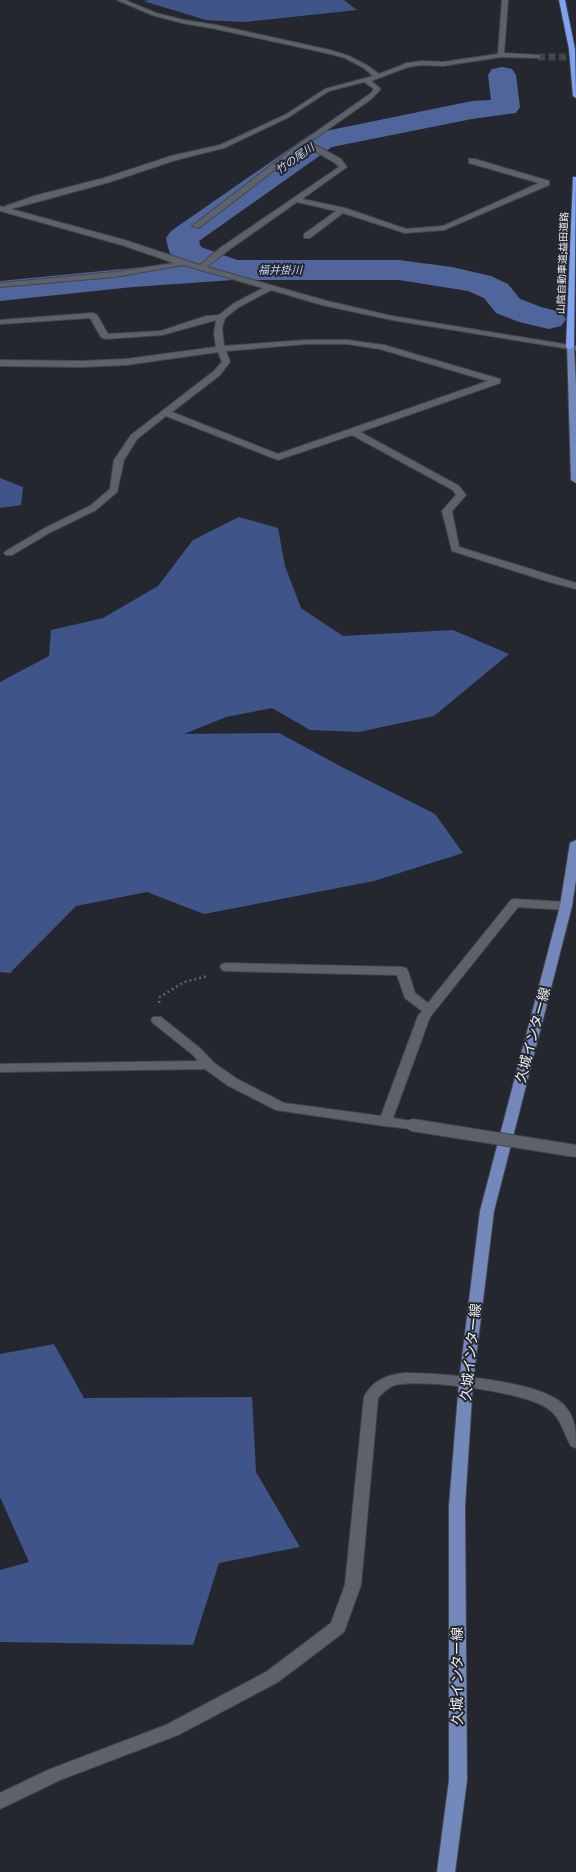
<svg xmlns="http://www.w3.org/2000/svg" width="576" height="1872" viewBox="0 0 576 1872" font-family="'Fira Sans','Noto Sans JP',sans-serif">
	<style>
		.forest { fill: #3f5489 }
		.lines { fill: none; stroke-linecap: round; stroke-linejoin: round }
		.river { fill: #4f659b; fill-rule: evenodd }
		.minor-tunnel { stroke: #42454c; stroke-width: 7; stroke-dasharray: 7 3.5; stroke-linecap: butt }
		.minor-casing { stroke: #43464b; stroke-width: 2 }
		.major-casing { stroke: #43464b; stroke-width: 2 }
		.highway-casing { stroke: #43464b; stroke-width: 2 }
		.path { stroke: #61646a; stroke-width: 2.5; stroke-dasharray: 2 3; stroke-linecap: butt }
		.minor { fill: #5d6169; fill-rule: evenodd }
		.major { fill: #7388bb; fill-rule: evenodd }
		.highway { fill: #81a2f2; fill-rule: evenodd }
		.minor-bridge-casing { stroke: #43464b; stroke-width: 14; stroke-linecap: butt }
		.minor-bridge { stroke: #5d6169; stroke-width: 12 }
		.labels { text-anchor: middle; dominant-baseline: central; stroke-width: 4; stroke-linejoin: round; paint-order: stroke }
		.far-street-label { font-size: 10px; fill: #edeff4; stroke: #24272e }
		.far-water-label { font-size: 11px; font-style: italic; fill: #c3d2f3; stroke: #24272e }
		.near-street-label { font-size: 14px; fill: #edeff4; stroke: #24272e }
	</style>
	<rect width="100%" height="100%" fill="#24272e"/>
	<g class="forest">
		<polygon points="150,0 344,0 357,10 245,22 206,20 143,1"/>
		<polygon points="0,478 23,487 21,505 0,508"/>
		<polygon points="239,517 278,528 285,566 301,608 343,636 453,630 509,654 434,716 359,732 310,730 272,708 226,717 184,734 279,733 338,765 435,814 463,853 374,881 204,914 147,892 76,906 10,973 0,972 0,682 49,656 51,630 103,618 158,586 193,540"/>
		<polygon points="54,1344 84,1398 252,1397 256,1472 300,1547 219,1563 193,1645 0,1642 0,1570 29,1562 0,1497 0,1354"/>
	</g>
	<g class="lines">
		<path class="river" d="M502 67 512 69 516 75 520 107 516 113 472 119 332 147 199 241 201 247 237 260H399L452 267 491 276 508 284 520 299 541 307 561 312 566 319 561 326 549 329 519 322 496 313 484 298 468 291 399 280H233L133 287 0 301V281L184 263C169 258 169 252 166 238L171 231 311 134 472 101 491 100 488 75 492 69Z"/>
		<polyline class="minor-tunnel" points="538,57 576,57"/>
		<defs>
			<g id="minor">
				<path d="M117 0H125L156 13 184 20 216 25 330 50 349 56 368 66 379 74 407 63 422 61 443 62 498 54 502 0H508L504 53 538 55 540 56V58L501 57 443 66 422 65 408 67 371 81 380 88V90L370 100 310 142 341 159 347 167 302 199 345 208 406 229 443 226 539 183 469 163V159H475L549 181V185L444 230 405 233 343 213 310 238H304V234L336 211 297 202 226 252 207 267 327 301 392 316 576 346V350L392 320 322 305 271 290 239 307 225 318 222 328 224 346 306 340H347L384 345 500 379V383L360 432 459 486 466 495 452 511 459 547 576 583V589L546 581 452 551 442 511 456 495 453 490 352 435 278 460 166 416 137 439 124 460 117 492 96 510 51 532 12 555H6L4 553 6 551 45 528 90 506 110 489 114 460 131 435 214 371 222 362 218 352 126 365 81 367 0 366V360L81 361 126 359 216 347 214 334 216 320 162 335 105 339 101 337 90 318 0 324V320L93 313 97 315 108 334 161 331 206 316 219 315 233 304 263 288 183 265 115 277 0 287V283L115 272 174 263 122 245 0 211V206L3 207 34 196 104 178 171 156 220 145 285 115 325 89 373 76 364 68 345 58 326 53 216 29 182 23 152 15ZM364 82 374 89 371 93 296 146 192 226 199 228 306 146 335 163 339 167 220 248 200 265 128 241 11 209 110 182 176 160 224 148 289 117 329 91ZM306 344H347L380 349 488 381 278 454 172 412 220 375 230 362 226 351Z"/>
				<polygon points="515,899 566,902 572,906 566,910 518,907 430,1017 393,1118 417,1122 419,1125 417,1128 412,1129 385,1126 276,1110 227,1085 205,1069 0,1072 0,1064 198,1061 193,1055 153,1023 151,1020 153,1017 161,1017 201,1049 213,1062 237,1079 284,1103 381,1116 418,1016 422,1011 405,998 397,975 226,971 222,970 220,967 222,964 226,963 402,967 406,968 408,971 415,993 428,1003 511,900"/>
				<path d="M404 1373C440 1373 540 1380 564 1405 576 1419 576 1430 576 1448L571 1446C563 1432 561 1417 547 1408 525 1392 421 1378 395 1385 388 1387 383 1393 378 1398L361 1585 344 1632 278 1682 178 1735 60 1780 0 1809V1793L48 1770 166 1725 266 1672 331 1623 345 1585 364 1397C373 1380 387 1375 404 1373Z"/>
			</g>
			<g id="major">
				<polygon points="567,345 573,345 574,347 576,385 576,483 571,480"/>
				<polygon points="576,840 576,880 572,906 494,1211 473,1382 465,1506 467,1780 455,1872 437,1872 449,1780 449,1506 459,1382 480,1211 560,906 570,843"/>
			</g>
			<g id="highway">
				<polygon points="559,0 565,0 575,49 576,98 573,96 569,49"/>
				<polygon points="573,177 576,177 574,347 570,349 566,347"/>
			</g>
		</defs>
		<use href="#minor" class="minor-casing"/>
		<use href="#major" class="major-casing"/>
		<use href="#highway" class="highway-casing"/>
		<polyline class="path" points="159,1003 160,997 184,982 208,976"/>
		<use href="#minor" class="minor"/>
		<use href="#major" class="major"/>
		<use href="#highway" class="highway"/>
		<defs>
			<polyline id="minor-bridge" points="412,1125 576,1151"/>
		</defs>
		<use href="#minor-bridge" class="minor-bridge-casing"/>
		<use href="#minor-bridge" class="minor-bridge"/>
	</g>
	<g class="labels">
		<g class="far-street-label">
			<text transform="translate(563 263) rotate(-88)">山陰自動車道;益田道路</text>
		</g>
		<g class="far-water-label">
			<text transform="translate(295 159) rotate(-35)">竹の尾川</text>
			<text x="280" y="270">福井掛川</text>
		</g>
		<g class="near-street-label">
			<text transform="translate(533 1035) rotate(-75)">久城インター線</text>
			<text transform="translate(471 1352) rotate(-84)">久城インター線</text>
			<text transform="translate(457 1676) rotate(-90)">久城インター線</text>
		</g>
	</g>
</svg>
